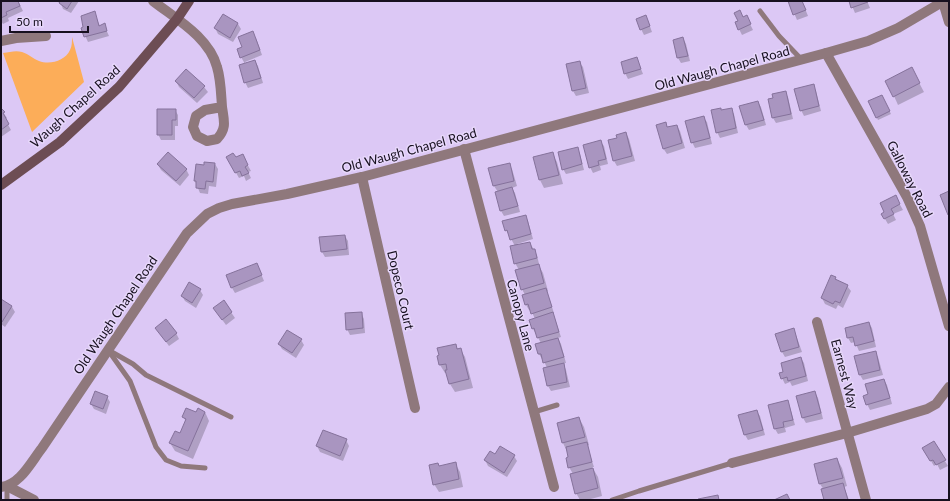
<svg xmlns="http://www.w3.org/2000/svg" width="950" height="501" viewBox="0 0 950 501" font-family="Lato,sans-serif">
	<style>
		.green { fill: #fcad59 }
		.shadow { fill: #0003 }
		.building { fill: #a995c0; stroke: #85729b }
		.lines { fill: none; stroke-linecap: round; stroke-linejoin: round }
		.service { stroke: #8f787c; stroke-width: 5 }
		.minor { stroke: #8f787c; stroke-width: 10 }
		.secondary { stroke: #6d4d54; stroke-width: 10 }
		.labels { text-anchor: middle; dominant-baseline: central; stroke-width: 3; stroke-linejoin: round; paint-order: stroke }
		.street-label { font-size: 13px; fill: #17101f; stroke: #e7d7fb }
	</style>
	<rect width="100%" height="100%" fill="#dcc8f5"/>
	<path class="green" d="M72 37 84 82 32 132 3 53C10 52 16 50 22 52 29 54 33 59 39 61 50 65 65 61 70 50 72 46 72 42 72 37Z"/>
	<g class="shadow">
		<polygon points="1,1 18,1 23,11 8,18 9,21 3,24 1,21"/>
		<polygon points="56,1 79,1 71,13 63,9 61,4"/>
		<polygon points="789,1 802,1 808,16 797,20"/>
		<polygon points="850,1 867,1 870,8 855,13"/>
		<polygon points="94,13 100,26 104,25 109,36 88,42 82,29"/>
		<polygon points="223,15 238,24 241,29 233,42 218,34 215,28"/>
		<polygon points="743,18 749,22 753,30 742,35 736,23"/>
		<polygon points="648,21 652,32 644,35 641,29"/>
		<polygon points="256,38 262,55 245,62 245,64 255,61 258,66 263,83 248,88 245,82 245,64 241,57 243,47"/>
		<polygon points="683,38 686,44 690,61 681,63 678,58 674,41"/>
		<polygon points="637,59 643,74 628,79 625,73"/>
		<polygon points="579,62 583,67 589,93 576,96 573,91"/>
		<polygon points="916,77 924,92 898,105 894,96"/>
		<polygon points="176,81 204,87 208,92 197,103 179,87"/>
		<polygon points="813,86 816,91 821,111 804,116 801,110"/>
		<polygon points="785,92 788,97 793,119 776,123 773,118 769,100 774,98"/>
		<polygon points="882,96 891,114 878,120 869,102"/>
		<polygon points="758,102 761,107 766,125 749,130 746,125 741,107"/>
		<polygon points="1,109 7,118 5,119 11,130 1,137"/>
		<polygon points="731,109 734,114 738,133 720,138 717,132 722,111"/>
		<polygon points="175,110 178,115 178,126 175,126 175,140 161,140 158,134"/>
		<polygon points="703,117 707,122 712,144 695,148 692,142"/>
		<polygon points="665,123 668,128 677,126 680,131 685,148 667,154 663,148"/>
		<polygon points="626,133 629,139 635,161 617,166 614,161"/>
		<polygon points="600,141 604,146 608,164 600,166 601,170 593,173 590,167"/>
		<polygon points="577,148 580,154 584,170 566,174 563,169"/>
		<polygon points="552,153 557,162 563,184 544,188 540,180"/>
		<polygon points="227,157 245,160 251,171 248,172 251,178 246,181 244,176 239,178"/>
		<polygon points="215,164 218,169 216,187 209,186 208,194 200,193 195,181 205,166"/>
		<polygon points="509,164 512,169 517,186 512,188 515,193 520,212 504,216 501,211 496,192 498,192 494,186 490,169"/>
		<polygon points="158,165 186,169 189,175 180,186 161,170"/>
		<polygon points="895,196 903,210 893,214 896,220 888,224 882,214 886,212"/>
		<polygon points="525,216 528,221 533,239 517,244 517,246 530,243 537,255 539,264 538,264 543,273 548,291 547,292 554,313 552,313 555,319 561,337 558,338 561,344 566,363 563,363 566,370 570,387 551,391 548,386 547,368 543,359 542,359 539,354 541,343 533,329 535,319 531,310 529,310 526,305 523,296 525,295 522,289 519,270 515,263 515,246 506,230"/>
		<polygon points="345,236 348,241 349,255 325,257 322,252"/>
		<polygon points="259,269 264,281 235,293 232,288"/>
		<polygon points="835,278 837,281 847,286 851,291 843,308 838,305 836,309 825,304 822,298"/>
		<polygon points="200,290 203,295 196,308 185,301 182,296"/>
		<polygon points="1,300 12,307 15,312 5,327 1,324"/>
		<polygon points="224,302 235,318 226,325 218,314"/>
		<polygon points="361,313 364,319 365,333 350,335 347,329"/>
		<polygon points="869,323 872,328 876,347 859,351 855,342 851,343 848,338"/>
		<polygon points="156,328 176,333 179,339 169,346"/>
		<polygon points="793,329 796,335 802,352 785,357 782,352 777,334"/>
		<polygon points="301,340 304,345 296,358 282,349 279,344"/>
		<polygon points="455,345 458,349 460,349 465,357 473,388 455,392 450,384 447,373 445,373 440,365 438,356"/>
		<polygon points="875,352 878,357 883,375 863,380 860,375"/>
		<polygon points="801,358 804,363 808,381 792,386 790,382 785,384 782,378 785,373"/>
		<polygon points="884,380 887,385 892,404 870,410 867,404"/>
		<polygon points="815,392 818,398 823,419 806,423 803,418"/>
		<polygon points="107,397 110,402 106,414 94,409 91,404"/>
		<polygon points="787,401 790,407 795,425 785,428 786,432 778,434 775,429"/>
		<polygon points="756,411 760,416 765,435 748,440 745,435 739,416"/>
		<polygon points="205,412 209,421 193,459 175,451 170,443 181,434 186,421 183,417"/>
		<polygon points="579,418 584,427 589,445 587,446 594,467 592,467 598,477 602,496 587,500 580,500 576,493 573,474 569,467 570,458 563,443 558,424"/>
		<polygon points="346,440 349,446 343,461 320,452 317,446"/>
		<polygon points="933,442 948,466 940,470 937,464 934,466 923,448"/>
		<polygon points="495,455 514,456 517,461 507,477 488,466 485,460"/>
		<polygon points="837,459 842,468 847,486 844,487 849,500 825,500 824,490 820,484 815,465"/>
		<polygon points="455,463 460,472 463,487 439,492 434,484 439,467"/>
	</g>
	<g class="building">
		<polygon points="1,1 18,1 20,6 6,12 7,15 1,18"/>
		<polygon points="59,1 72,1 67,9 59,3 60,2"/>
		<polygon points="788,1 802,1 806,10 793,15"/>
		<polygon points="849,1 867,1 868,2 851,8"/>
		<polygon points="740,10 743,17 747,15 751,24 738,30 735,22 738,21 734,13"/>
		<polygon points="95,11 99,26 105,23 107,31 84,37 81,28 83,27 81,16"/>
		<polygon points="223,14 238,23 230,38 214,28"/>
		<polygon points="646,15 650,26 640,30 636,19"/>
		<polygon points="253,31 260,50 240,58 237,49 242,47 238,37"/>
		<polygon points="683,37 688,56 677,58 673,40"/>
		<polygon points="637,57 641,69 624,74 621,62"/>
		<polygon points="255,60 261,78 244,83 239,65"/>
		<polygon points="580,61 586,88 572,91 566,64"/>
		<polygon points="912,67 920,83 893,97 885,81"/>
		<polygon points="186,69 205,86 194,98 175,81"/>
		<polygon points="814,84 819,106 800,111 794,89"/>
		<polygon points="786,91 791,114 772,118 768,99 773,98 772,94"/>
		<polygon points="882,95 890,111 876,118 868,101"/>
		<polygon points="758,101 764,120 745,125 739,106"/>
		<polygon points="1,108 5,112 3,113 9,124 1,130"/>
		<polygon points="721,108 721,110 732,108 736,128 716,133 711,110"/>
		<polygon points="157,109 176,109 176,120 172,120 172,135 157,135"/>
		<polygon points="704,116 710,138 691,143 685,121"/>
		<polygon points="666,122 667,127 677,125 682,143 663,149 656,125"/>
		<polygon points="626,132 632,156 613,161 608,140 617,138 616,135"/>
		<polygon points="601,140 606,159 598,161 599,165 589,168 583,145"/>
		<polygon points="578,147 582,164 562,170 558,152"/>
		<polygon points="168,152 187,169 176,181 157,164"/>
		<polygon points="553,152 559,175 539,180 533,157"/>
		<polygon points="233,153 236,157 243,154 248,165 245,167 249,173 242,176 240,171 235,173 226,157"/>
		<polygon points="204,162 215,163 213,182 206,181 205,189 196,188 196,181 194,181 196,164 204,165"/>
		<polygon points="510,163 514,181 493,186 488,168"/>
		<polygon points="512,187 518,206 500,211 495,192"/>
		<polygon points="949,191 949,215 948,215 940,195"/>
		<polygon points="896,195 900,204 891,209 894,214 884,219 881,214 884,212 880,203"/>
		<polygon points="526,215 531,234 510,240 507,230 505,231 502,221"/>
		<polygon points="345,235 347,249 321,252 319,237"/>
		<polygon points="530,242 532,249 535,249 537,258 514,264 510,246"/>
		<polygon points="257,263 262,275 231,288 226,275"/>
		<polygon points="539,264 544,283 521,290 515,270"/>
		<polygon points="831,275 836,277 835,279 848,285 840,303 835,301 833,304 821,298"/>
		<polygon points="189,282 201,289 192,303 181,296"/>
		<polygon points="546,288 552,307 531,314 528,304 525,305 522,295"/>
		<polygon points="1,299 12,306 2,322 1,322"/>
		<polygon points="224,300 232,312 222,320 213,308"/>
		<polygon points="362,312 363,328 346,330 345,313"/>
		<polygon points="553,312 559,332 537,338 534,328 532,329 529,320"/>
		<polygon points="166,319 177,333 166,342 155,328"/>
		<polygon points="869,322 874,341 855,346 853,337 847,338 845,328"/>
		<polygon points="794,328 799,347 781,352 775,334"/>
		<polygon points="287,330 302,339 292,353 278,344"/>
		<polygon points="558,338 564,357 543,363 541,354 538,354 535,344"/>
		<polygon points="456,344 457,349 461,348 469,379 449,384 445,370 447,370 446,364 439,365 437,356 439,355 437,348"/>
		<polygon points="876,351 880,370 859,375 854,356"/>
		<polygon points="801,357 806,376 788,381 787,377 781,379 779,373 783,372 781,363"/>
		<polygon points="564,363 567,382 547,386 543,368"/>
		<polygon points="884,379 890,398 866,405 863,396 868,394 865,384"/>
		<polygon points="95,391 108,396 103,409 90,404"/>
		<polygon points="815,391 821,413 802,418 796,396"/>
		<polygon points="788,400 793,420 783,422 784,427 774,429 768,405"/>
		<polygon points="186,408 196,412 198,408 205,412 188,451 169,443 175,431 180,433 186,419 182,417"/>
		<polygon points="757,410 763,430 744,435 738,415"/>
		<polygon points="579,417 585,437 562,443 557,423"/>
		<polygon points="323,430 347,439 340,456 316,446"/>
		<polygon points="934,441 946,460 936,465 933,460 930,461 922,448"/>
		<polygon points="587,442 592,462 568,468 566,458 568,457 566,447"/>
		<polygon points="500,446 515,455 504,473 484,460 490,451 495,454"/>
		<polygon points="837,458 843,478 819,484 814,464"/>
		<polygon points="456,462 459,479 433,485 429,465 438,463 439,466"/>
		<polygon points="593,468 598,488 575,494 570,474"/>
		<polygon points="843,483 848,500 824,500 821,489"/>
		<polygon points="787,494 790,500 774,500"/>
		<polygon points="718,495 719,500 698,500 698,499"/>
	</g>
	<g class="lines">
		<g class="service">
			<polyline points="760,11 779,36 802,60"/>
			<polyline points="108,350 130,381 156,447 166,460 181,466 205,468"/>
			<polyline points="110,351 133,364 146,375 231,417"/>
			<polyline points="534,412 557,405"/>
			<polyline points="7,486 7,500"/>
			<polyline points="612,500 639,491 732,463"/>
		</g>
		<g class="minor">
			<path d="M153 1C176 19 209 37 217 67 221 80 221 94 222 107L205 110 196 116 193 127 197 136 207 141 217 139C227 128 224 121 222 107"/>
			<polyline points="943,2 949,22"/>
			<polyline points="1,41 16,38 46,36"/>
			<polyline points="826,53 907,197 920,226 949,326"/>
			<polyline points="464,149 554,487"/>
			<polyline points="362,177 415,408"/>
			<polyline points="817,322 866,500"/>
			<polyline points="732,463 847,433 927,409 936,404 949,387"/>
			<polyline points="7,486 34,500"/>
			<path d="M1 487C20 485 31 462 42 448L187 233 207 214 219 208 232 204 287 194 362 177 826 53 868 41 898 28 944 1"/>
		</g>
		<polyline class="secondary" points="1,185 60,142 119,87 177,19 189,1"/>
	</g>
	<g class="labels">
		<g class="street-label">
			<text transform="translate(722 68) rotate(-15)">Old Waugh Chapel Road</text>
			<text transform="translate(75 106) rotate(-42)">Waugh Chapel Road</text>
			<text transform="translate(409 150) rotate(-15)">Old Waugh Chapel Road</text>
			<text transform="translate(910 179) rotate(63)">Galloway Road</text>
			<text transform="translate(401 290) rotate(77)">Dopeco Court</text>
			<text transform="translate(115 315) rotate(-56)">Old Waugh Chapel Road</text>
			<text transform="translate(521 315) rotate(75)">Canopy Lane</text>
			<text transform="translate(845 374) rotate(75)">Earnest Way</text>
		</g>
	</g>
	<rect width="950" height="501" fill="none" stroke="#17101f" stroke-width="4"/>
	<path d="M10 26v6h78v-6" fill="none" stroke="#17101f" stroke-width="2"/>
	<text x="16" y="26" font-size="12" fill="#17101f" stroke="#e7d7fb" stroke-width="3" paint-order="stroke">50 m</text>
</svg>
